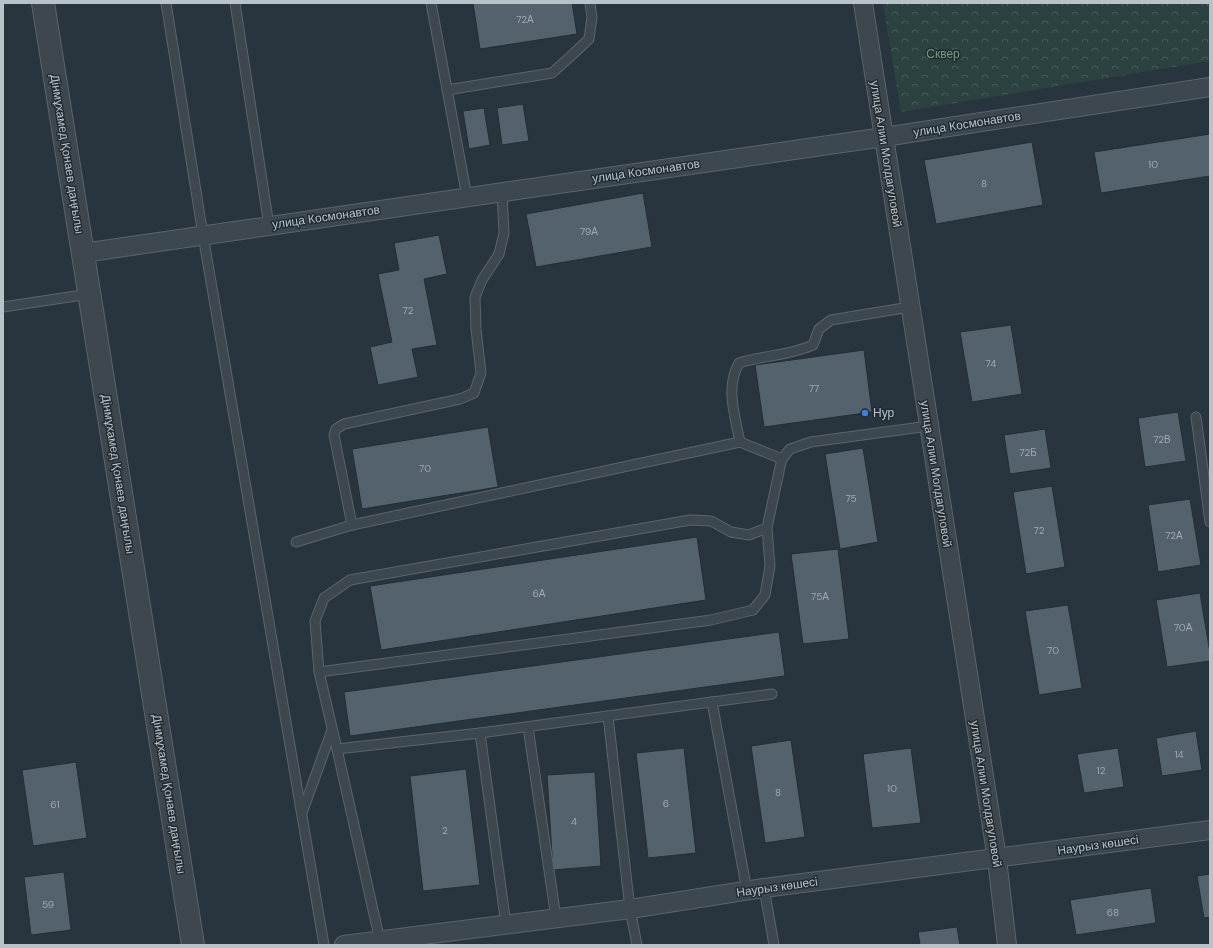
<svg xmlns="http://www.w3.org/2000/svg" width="1213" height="948" viewBox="0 0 1213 948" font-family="'DM Sans',sans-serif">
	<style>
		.forest { fill: url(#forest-crowns) }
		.building { fill: #53626c; stroke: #232e36 }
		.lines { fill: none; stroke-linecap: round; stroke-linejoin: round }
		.service-casing { stroke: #5a656c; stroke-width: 11 }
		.minor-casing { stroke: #5a656c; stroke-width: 20 }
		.tertiary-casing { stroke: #5a656c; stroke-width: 24 }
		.service { stroke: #3c474f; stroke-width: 9 }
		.minor { stroke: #3c474f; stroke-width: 18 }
		.tertiary { stroke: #3c474f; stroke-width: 22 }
		.shop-dot { fill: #3f7fe0; stroke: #212c34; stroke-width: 1.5 }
		.labels { text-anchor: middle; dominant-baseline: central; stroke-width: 3; stroke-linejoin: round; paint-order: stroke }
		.number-label { font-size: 10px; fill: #9faab2 }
		.park-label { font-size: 12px; fill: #799d7c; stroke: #212c34 }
		.street-label { font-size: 12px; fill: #b8c2c9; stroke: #212c34 }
		.poi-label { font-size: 12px; fill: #b8c2c9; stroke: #212c34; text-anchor: start }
	</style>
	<defs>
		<pattern id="forest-crowns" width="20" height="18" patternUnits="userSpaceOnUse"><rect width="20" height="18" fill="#2b4240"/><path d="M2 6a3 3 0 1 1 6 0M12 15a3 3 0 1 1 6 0" fill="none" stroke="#485c5a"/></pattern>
	</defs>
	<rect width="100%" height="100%" fill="#28353f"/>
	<polygon class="forest" points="883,3 1210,3 1210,61 901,112"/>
	<g class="building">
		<polygon points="473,3 572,3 577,34 480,49"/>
		<polygon points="523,104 529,141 502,145 497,108"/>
		<polygon points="484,108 490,145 469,149 463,111"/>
		<polygon points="1210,134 1210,176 1101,193 1094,152"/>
		<polygon points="1032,142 1043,205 936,224 924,160"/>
		<polygon points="643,193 652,247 536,267 526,214"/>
		<polygon points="439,235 447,274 424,279 437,345 412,349 418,377 378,385 370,347 392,342 378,274 399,270 394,243"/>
		<polygon points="1011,325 1022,394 972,402 960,332"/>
		<polygon points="864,350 872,412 764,427 755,365"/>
		<polygon points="1178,412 1186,461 1145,467 1138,418"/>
		<polygon points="488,427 498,487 362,509 352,449"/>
		<polygon points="1045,429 1051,468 1010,474 1004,435"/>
		<polygon points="863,448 878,542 840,549 825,454"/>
		<polygon points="1052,486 1065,567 1026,574 1013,492"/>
		<polygon points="1190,499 1201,565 1158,572 1148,505"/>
		<polygon points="697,537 706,600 381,650 370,586"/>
		<polygon points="838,549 849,639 803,644 791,554"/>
		<polygon points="1200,593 1210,653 1210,661 1167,667 1156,600"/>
		<polygon points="1068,605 1082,688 1039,695 1025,611"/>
		<polygon points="779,632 785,676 350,736 344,692"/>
		<polygon points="1196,731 1202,770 1162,776 1156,738"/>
		<polygon points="791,740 805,837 765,843 751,746"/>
		<polygon points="684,748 696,853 648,858 636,753"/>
		<polygon points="911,748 921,823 872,828 863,754"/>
		<polygon points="1118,748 1124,787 1084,793 1077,754"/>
		<polygon points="76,762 87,838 33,846 22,770"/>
		<polygon points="466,769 480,885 423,891 410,776"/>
		<polygon points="595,772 601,866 553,870 547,775"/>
		<polygon points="64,872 71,930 31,935 24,877"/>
		<polygon points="1210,874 1210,917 1204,918 1197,876"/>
		<polygon points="1151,888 1156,923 1076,935 1070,900"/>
		<polygon points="957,927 960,945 920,945 918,932"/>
	</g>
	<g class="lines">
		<defs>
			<g id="service">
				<polyline points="166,3 203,235 324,945"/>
				<polyline points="235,3 269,226"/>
				<polyline points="431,3 467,197"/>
				<polyline points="447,90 552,73 571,56 589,39 592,17 590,3"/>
				<polyline points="3,307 89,294"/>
				<polyline points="1196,417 1210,522"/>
				<polyline points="740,442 782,459"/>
				<polyline points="352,525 334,435 336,429 344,424 460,399 474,393 481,373 476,329 475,297 482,280 499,254 504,233 502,192"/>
				<path d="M296 542 352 525 740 442C735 415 725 388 739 363 764 355 789 356 813 345L819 329 831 320 910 307"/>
				<polyline points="319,672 711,620 753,610 765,595 770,566 767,528"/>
				<polyline points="712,702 747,891"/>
				<polyline points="608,716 630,909 637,945"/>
				<polyline points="528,727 556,918"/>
				<polyline points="480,733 506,925"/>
				<polyline points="337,749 480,733 772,694"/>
				<polyline points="302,813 332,730"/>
				<polyline points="764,888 774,945"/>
				<polyline points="380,941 337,749 319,672 315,621 324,598 350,580 690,520 711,521 731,532 749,535 767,528 780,467 782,459 790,449 811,442 929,426"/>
			</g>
			<g id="minor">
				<polyline points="863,3 997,859 1007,945"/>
				<polyline points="83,253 884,137 1210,87"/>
				<polyline points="344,945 630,909 764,888 1210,830"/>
			</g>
			<polyline id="tertiary" points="43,3 193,945"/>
		</defs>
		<use href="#service" class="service-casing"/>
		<use href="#minor" class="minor-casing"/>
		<use href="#tertiary" class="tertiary-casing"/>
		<use href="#service" class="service"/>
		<use href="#minor" class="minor"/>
		<use href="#tertiary" class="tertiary"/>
	</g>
	<circle class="shop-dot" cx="865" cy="413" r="4"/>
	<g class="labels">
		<g class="number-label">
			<text x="525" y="19">72А</text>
			<text x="1153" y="164">10</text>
			<text x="984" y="183">8</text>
			<text x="589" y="231">79А</text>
			<text x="408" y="310">72</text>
			<text x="991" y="363">74</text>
			<text x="814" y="388">77</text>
			<text x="1162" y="439">72В</text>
			<text x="1028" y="452">72Б</text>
			<text x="425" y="468">70</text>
			<text x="851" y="498">75</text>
			<text x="1039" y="530">72</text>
			<text x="1174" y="535">72А</text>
			<text x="539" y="593">6А</text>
			<text x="820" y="596">75А</text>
			<text x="1183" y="627">70А</text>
			<text x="1053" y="650">70</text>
			<text x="1179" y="754">14</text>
			<text x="1101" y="770">12</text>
			<text x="892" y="788">10</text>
			<text x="778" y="792">8</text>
			<text x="666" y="803">6</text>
			<text x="55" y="804">61</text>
			<text x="574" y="821">4</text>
			<text x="445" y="830">2</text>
			<text x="48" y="904">59</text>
			<text x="1113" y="912">68</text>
		</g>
		<g class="park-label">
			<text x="943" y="54">Сквер</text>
		</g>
		<g class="street-label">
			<text transform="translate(967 124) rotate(-9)">улица Космонавтов</text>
			<text transform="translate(67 154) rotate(81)">Дінмұхамед Қонаев даңғылы</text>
			<text transform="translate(886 154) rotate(81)">улица Алии Молдагуловой</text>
			<text transform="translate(646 171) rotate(-8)">улица Космонавтов</text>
			<text transform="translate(326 217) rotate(-8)">улица Космонавтов</text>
			<text transform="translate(118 474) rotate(81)">Дінмұхамед Қонаев даңғылы</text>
			<text transform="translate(936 474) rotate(81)">улица Алии Молдагуловой</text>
			<text transform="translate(169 794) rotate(81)">Дінмұхамед Қонаев даңғылы</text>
			<text transform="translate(986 794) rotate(81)">улица Алии Молдагуловой</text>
			<text transform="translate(1098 845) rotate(-8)">Наурыз көшесі</text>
			<text transform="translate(777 887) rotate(-8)">Наурыз көшесі</text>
		</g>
		<g class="poi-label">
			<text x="873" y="413">Нур</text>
		</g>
	</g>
	<rect width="1213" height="948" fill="none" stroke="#b8c2c9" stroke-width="8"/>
</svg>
